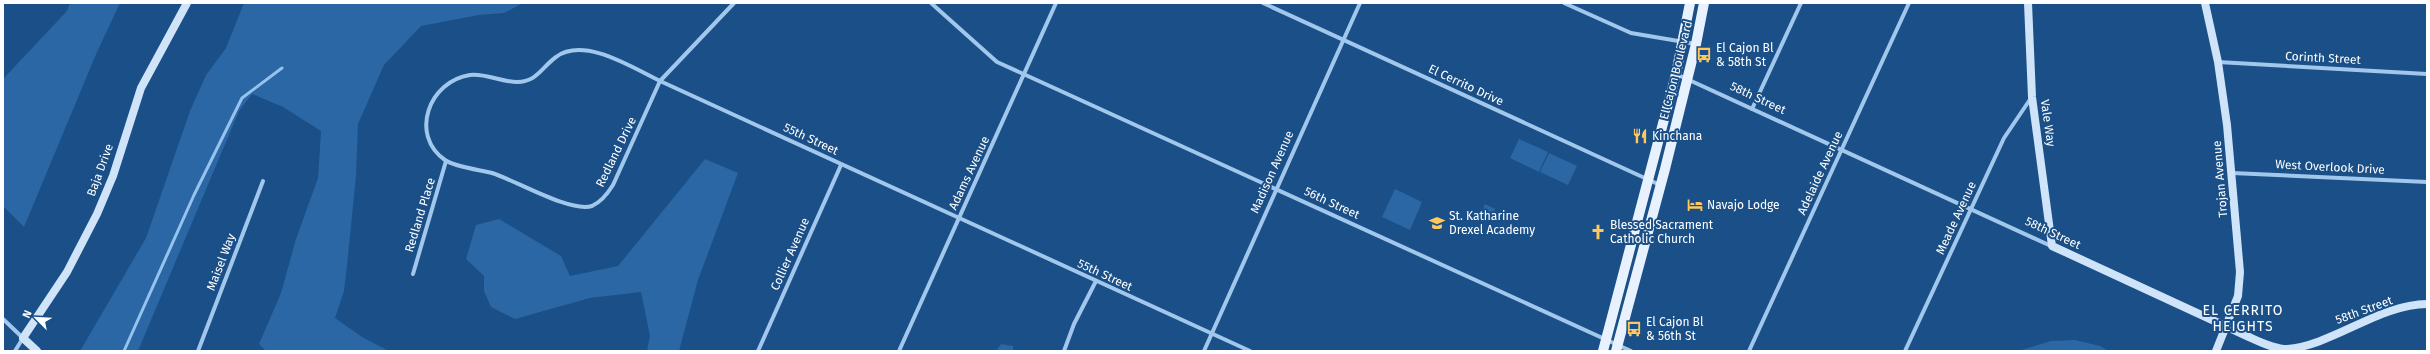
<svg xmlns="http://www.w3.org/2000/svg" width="2430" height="354" viewBox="0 0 2430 354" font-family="'Fira Sans',sans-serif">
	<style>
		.green { fill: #2a67a4 }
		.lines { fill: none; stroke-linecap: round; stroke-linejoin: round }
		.stream { stroke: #95c3ee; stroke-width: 3 }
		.street { stroke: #a2c7ec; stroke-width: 4 }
		.secondary { stroke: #cfe3f9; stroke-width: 8 }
		.primary { stroke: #e8f2ff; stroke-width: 10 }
		.labels { text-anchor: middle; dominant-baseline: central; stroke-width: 4; stroke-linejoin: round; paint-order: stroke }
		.poi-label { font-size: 12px; fill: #fff; stroke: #1a4f87; text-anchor: start }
		.street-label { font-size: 12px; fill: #fff; stroke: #1a4f87 }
		.quarter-label { font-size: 14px; letter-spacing: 1px; fill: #fff; stroke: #1a4f87 }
	</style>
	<rect width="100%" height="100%" fill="#1a4f87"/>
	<g class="green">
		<polygon points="70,3 120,3 97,52 24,227 3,206 3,79 67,11"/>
		<polygon points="244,3 523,3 504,13 479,15 421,26 384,65 358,124 356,176 347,266 344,291 335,318 362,337 389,351 266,351 259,344 281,293 296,239 318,178 321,131 283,107 252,94 239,111 138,351 80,351 146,238 190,111 206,75 226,48"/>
		<polygon points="1519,139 1548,152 1539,172 1510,158"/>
		<polygon points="1549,153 1577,166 1568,185 1540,172"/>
		<polygon points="705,159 738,173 698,280 679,351 647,351 650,336 641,292 590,298 515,319 491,307 484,291 484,276 466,259 476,225 499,219 561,256 570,276 618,266"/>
		<polygon points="1395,189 1422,202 1410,230 1382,217"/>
		<polygon points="1485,204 1495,209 1489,222 1479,217"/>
		<polygon points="2075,340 2100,346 2109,351 2018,351 2051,341"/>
		<polygon points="1001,344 1013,346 1013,351 996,351"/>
	</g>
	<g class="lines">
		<polyline class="stream" points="124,351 194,195 242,98 282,68"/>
		<g class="street">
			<path d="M734 3 660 81 613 185C608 193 601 202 592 206 570 213 515 180 492 173 480 170 455 167 445 160 409 135 429 81 470 75 485 73 501 82 517 82 537 82 542 67 556 57 584 36 633 68 660 81L1250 351"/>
			<polyline points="931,3 997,62 1631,351"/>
			<polyline points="1263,3 1660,185"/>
			<polyline points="1564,3 1631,33 1696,44"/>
			<polyline points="2218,62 2427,74"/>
			<polyline points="1676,74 2051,246"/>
			<polyline points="1752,109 1801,3"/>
			<polyline points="2232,173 2427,182"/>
			<polyline points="413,274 446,161"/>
			<polyline points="3,319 23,338 15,351"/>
			<polyline points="198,351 263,181"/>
			<polyline points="758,351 841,165"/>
			<polyline points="899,351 1056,3"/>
			<polyline points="1064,351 1074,324 1096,281"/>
			<polyline points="1204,351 1360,3"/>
			<polyline points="1749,351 1909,3"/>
			<polyline points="1905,351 2004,138 2031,98"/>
		</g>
		<g class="secondary">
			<path d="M2028 3 2032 97 2052 246 2249 337C2260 342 2274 349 2287 349 2331 346 2380 304 2427 304"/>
			<polyline points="2205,3 2218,62 2227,125 2240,272 2238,296 2216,351"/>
			<polyline points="37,351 23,338 67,272 97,214 113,176 141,88 187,3"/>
		</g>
		<g class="primary">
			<polyline points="1603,351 1676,74 1690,3"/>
			<polyline points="1616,351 1665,169 1696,44 1704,3"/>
		</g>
	</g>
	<defs>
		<symbol id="bus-bare" viewBox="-9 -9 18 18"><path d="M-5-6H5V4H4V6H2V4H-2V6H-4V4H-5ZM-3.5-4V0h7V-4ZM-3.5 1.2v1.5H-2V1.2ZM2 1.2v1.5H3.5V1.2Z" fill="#fec85f" stroke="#1a4f87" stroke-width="2.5" paint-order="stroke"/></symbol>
		<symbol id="restaurant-bare" viewBox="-9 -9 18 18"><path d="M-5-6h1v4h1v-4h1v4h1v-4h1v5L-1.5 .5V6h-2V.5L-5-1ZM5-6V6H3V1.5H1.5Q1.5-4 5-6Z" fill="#fec85f" stroke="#1a4f87" stroke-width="2.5" paint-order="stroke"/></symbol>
		<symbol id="hotel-bare" viewBox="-9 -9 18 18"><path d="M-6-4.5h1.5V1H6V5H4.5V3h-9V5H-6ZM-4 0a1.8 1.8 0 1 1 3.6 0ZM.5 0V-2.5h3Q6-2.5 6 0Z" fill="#fec85f" stroke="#1a4f87" stroke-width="2.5" paint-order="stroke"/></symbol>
		<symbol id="school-bare" viewBox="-9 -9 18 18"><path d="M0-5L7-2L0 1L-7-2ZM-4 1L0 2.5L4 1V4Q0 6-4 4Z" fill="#fec85f" stroke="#1a4f87" stroke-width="2.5" paint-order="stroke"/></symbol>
		<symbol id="church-bare" viewBox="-9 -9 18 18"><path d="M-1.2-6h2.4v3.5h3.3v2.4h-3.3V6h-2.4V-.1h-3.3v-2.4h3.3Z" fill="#fec85f" stroke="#1a4f87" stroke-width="2.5" paint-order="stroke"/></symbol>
	</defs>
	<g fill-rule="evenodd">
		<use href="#bus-bare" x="1693" y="44" width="22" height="22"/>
		<use href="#restaurant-bare" x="1629" y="125" width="22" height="22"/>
		<use href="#hotel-bare" x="1684" y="194" width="22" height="22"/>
		<use href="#school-bare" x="1426" y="212" width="22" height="22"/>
		<use href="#church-bare" x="1587" y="221" width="22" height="22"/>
		<use href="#bus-bare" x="1623" y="318" width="22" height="22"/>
	</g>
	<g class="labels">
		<g class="poi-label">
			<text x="1716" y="48">El Cajon Bl<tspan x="1716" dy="14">&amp; 58th St</tspan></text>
			<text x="1652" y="136">Kinchana</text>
			<text x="1707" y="205">Navajo Lodge</text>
			<text x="1449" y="216">St. Katharine<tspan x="1449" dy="14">Drexel Academy</tspan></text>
			<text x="1610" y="225">Blessed Sacrament<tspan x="1610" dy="14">Catholic Church</tspan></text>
			<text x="1646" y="322">El Cajon Bl<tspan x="1646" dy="14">&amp; 56th St</tspan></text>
		</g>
		<g class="street-label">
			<text transform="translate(2323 58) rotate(3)">Corinth Street</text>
			<text transform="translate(1676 70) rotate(-76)">El Cajon Boulevard</text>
			<text transform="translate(1466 85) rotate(25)">El Cerrito Drive</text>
			<text transform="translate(1758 98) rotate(25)">58th Street</text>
			<text transform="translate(2048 123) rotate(82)">Vale Way</text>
			<text transform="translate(811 139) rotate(25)">55th Street</text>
			<text transform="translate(616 152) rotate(-64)">Redland Drive</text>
			<text transform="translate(2330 167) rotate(3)">West Overlook Drive</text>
			<text transform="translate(100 170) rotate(-70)">Baja Drive</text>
			<text transform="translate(1272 172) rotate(-66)">Madison Avenue</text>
			<text transform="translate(969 173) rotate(-65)">Adams Avenue</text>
			<text transform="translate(1820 173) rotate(-65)">Adelaide Avenue</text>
			<text transform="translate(2220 179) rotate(-95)">Trojan Avenue</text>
			<text transform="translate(1332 203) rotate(25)">56th Street</text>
			<text transform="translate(420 215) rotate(-73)">Redland Place</text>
			<text transform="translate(1956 218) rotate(-65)">Meade Avenue</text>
			<text transform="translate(2053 233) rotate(25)">58th Street</text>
			<text transform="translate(790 254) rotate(-66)">Collier Avenue</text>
			<text transform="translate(221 262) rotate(-69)">Maisel Way</text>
			<text transform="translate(1105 275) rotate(25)">55th Street</text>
			<text transform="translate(2364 310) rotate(-20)">58th Street</text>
		</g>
		<g class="quarter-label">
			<text x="2243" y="310">EL CERRITO<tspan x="2243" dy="16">HEIGHTS</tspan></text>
		</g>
	</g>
	<rect width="2430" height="354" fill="none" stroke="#ffffff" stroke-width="8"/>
	<g transform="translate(36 318) rotate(294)" stroke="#1a4f87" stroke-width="3" paint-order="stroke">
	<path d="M0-3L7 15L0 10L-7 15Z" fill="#ffffff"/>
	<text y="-6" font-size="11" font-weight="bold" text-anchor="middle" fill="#ffffff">N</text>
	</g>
</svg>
